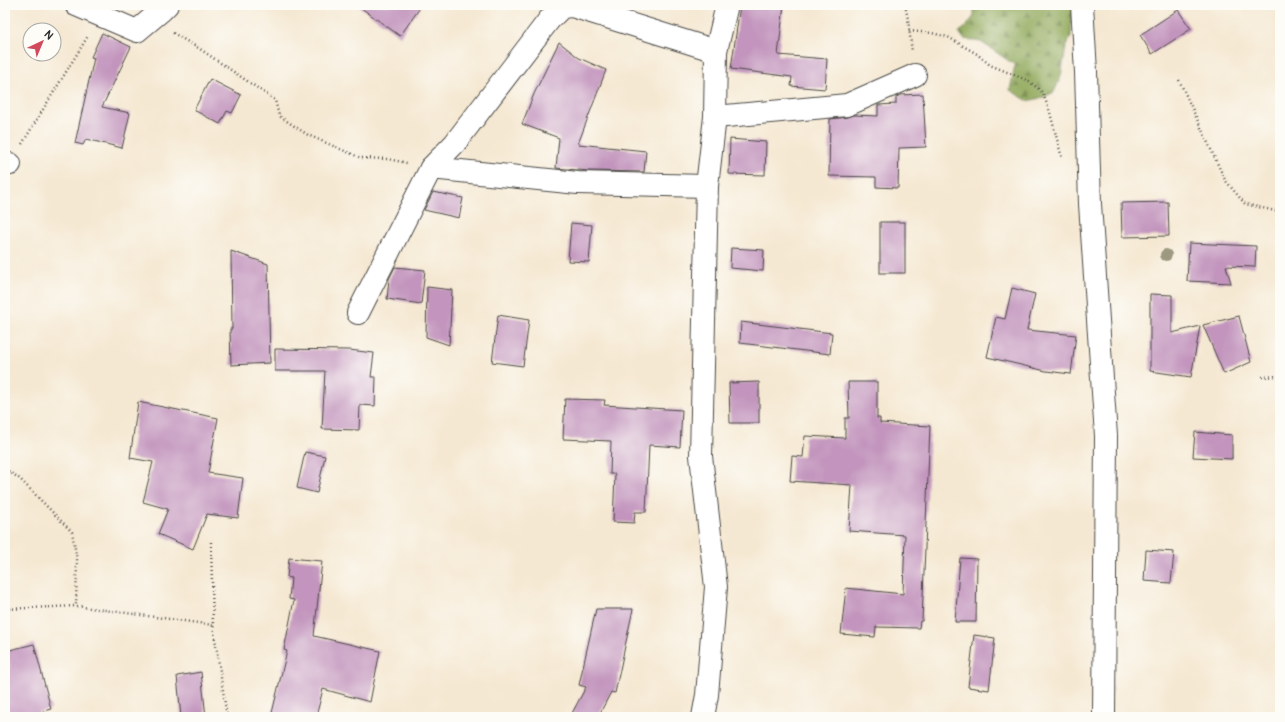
<svg xmlns="http://www.w3.org/2000/svg" width="1285" height="722" viewBox="0 0 1285 722" font-family="Pangolin,sans-serif">
	<style>
		.forest { fill: url(#forest-firs); stroke: #5e6a42 }
		.building { fill: #c395be }
		.lines { fill: none; stroke-linecap: round; stroke-linejoin: round }
		.minor-casing { stroke: #494744; stroke-width: 24 }
		.path { stroke: #494744; stroke-width: 2.5; stroke-dasharray: 1 3; stroke-linecap: butt }
		.minor { stroke: #fff; stroke-width: 22 }
		.tree { fill: #9c9980 }
	</style>
	<defs>
		<pattern id="forest-firs" width="22" height="20" patternUnits="userSpaceOnUse"><rect width="22" height="20" fill="#90a85a"/><path d="M5 1l3.5 6h-7zM16 11l3.5 6h-7z" fill="#76894b"/></pattern>
	</defs>
	<rect width="100%" height="100%" fill="#fdfcf7"/>
	<filter id="ink" filterUnits="userSpaceOnUse"><feTurbulence type="fractalNoise" baseFrequency=".025" numOctaves="2"/><feDisplacementMap in="SourceGraphic" scale="8" xChannelSelector="R" yChannelSelector="G"/><feConvolveMatrix kernelMatrix="1 2 1 2 8 2 1 2 1" color-interpolation-filters="sRGB"/></filter>
	<filter id="wash" filterUnits="userSpaceOnUse"><feTurbulence type="fractalNoise" baseFrequency=".012" numOctaves="4" result="noise"/><feDisplacementMap in="SourceGraphic" scale="16" xChannelSelector="R" yChannelSelector="G"/><feGaussianBlur stdDeviation="0.9" result="paint"/><feColorMatrix in="noise" values="0 0 0 0 0 0 0 0 0 0 0 0 0 0 0 0 0 1.4 0 .05"/><feComposite in="paint" operator="in"/></filter>
	<g filter="url(#wash)">
		<rect width="100%" height="100%" fill="#f5e8d2"/>
		<polygon class="forest" points="974,5 1074,5 1072,13 1071,36 1066,47 1061,76 1054,92 1044,97 1028,101 1010,90 1015,65 981,42 964,39 959,32 966,27 974,16"/>
		<g id="blocks">
			<g class="building">
				<polygon points="357,5 422,5 400,36"/>
				<polygon points="755,5 784,5 778,55 827,59 825,89 791,86 792,77 731,69 740,6 755,9"/>
				<polygon points="1178,10 1191,29 1152,54 1140,35"/>
				<polygon points="102,33 131,47 102,107 130,113 122,148 86,139 83,145 75,143 94,58 91,57"/>
				<polygon points="559,42 579,58 606,70 578,144 646,151 644,172 589,171 556,168 559,138 522,124 534,94"/>
				<polygon points="210,79 241,95 232,113 227,111 220,124 194,110"/>
				<polygon points="923,94 926,147 899,148 898,188 876,187 876,177 829,176 830,119 848,117 854,115 878,116 878,105 896,104 896,97 901,95"/>
				<polygon points="730,139 766,142 765,175 729,174"/>
				<polygon points="433,192 463,198 459,218 424,210"/>
				<polygon points="1168,202 1169,236 1122,237 1121,203"/>
				<rect x="880" y="222" width="25" height="51"/>
				<polygon points="571,223 592,225 589,262 568,261"/>
				<polygon points="1189,243 1256,246 1255,267 1226,266 1231,283 1187,281"/>
				<polygon points="731,248 764,250 763,271 730,268"/>
				<polygon points="231,251 268,264 270,363 231,365 230,329 232,329"/>
				<polygon points="395,267 425,270 421,304 387,299 389,279"/>
				<polygon points="427,287 452,290 449,345 426,337"/>
				<polygon points="1012,288 1035,294 1027,330 1076,335 1071,374 1046,371 987,357 996,317 1005,319"/>
				<polygon points="1150,294 1172,295 1172,333 1200,326 1191,377 1150,371"/>
				<polygon points="498,315 529,320 523,366 492,362"/>
				<polygon points="1239,316 1251,362 1224,374 1203,325"/>
				<polygon points="741,322 832,333 830,354 740,343"/>
				<polygon points="275,349 349,350 374,353 371,377 376,377 375,406 360,405 359,430 322,429 325,371 275,371"/>
				<polygon points="759,382 759,423 730,423 729,383"/>
				<polygon points="848,382 877,382 877,418 880,418 880,423 930,426 922,621 920,621 919,628 876,627 875,637 841,634 846,588 903,594 905,535 849,531 852,485 790,481 792,456 803,457 805,436 845,438 845,418 849,418"/>
				<polygon points="565,399 605,400 604,405 682,410 680,447 649,445 646,512 635,512 634,523 613,522 615,474 610,474 611,441 563,439"/>
				<polygon points="138,402 218,418 208,473 243,478 238,518 207,514 193,549 158,534 168,509 143,502 153,462 130,458"/>
				<polygon points="1195,432 1232,435 1232,459 1193,457"/>
				<polygon points="305,452 325,456 317,493 297,488"/>
				<polygon points="1146,550 1174,552 1171,583 1144,581"/>
				<polygon points="289,558 322,561 314,636 380,651 370,702 323,689 316,717 271,717 287,651 284,650 294,600 289,599 291,578 287,577"/>
				<polygon points="960,558 977,559 976,622 955,622"/>
				<polygon points="596,609 633,609 615,693 611,692 598,717 570,717 586,687 579,685"/>
				<polygon points="974,635 995,638 989,690 968,687"/>
				<polygon points="34,644 51,709 21,717 5,717 5,668 10,667 6,651"/>
				<polygon points="201,672 206,717 181,717 177,676"/>
			</g>
		</g>
	</g>
	<g filter="url(#ink)">
		<use href="#blocks" fill-opacity="0" stroke="#494744" stroke-width="1"/>
		<g class="lines">
			<defs>
				<g id="minor">
					<polyline points="76,5 137,31 162,10 167,5"/>
					<polyline points="1082,5 1086,72 1090,204 1106,436 1104,717"/>
					<polyline points="715,117 847,105 915,75"/>
					<polyline points="5,165 10,164"/>
					<polyline points="431,168 455,143 549,20 562,7 572,6 716,51"/>
					<polyline points="358,313 431,168 578,183 707,186"/>
					<polyline points="703,717 707,695 716,587 701,456 707,186 715,117 716,51 727,5"/>
				</g>
			</defs>
			<use href="#minor" class="minor-casing"/>
			<g class="path">
				<polyline points="905,5 908,19 912,52"/>
				<polyline points="909,31 932,33 948,37 977,54 990,65 1029,81 1042,92 1049,109 1062,158"/>
				<polyline points="173,33 200,49 275,100 279,116 308,135 361,158 388,159 407,163"/>
				<polyline points="1179,80 1225,180 1245,204 1280,212"/>
				<polyline points="22,144 88,36"/>
				<polyline points="1262,377 1280,376"/>
				<polyline points="5,469 20,479 72,532 77,560 76,606"/>
				<polyline points="211,542 213,625 227,717"/>
				<polyline points="5,609 76,606 213,625"/>
			</g>
			<use href="#minor" class="minor"/>
		</g>
		<circle class="tree" cx="1166" cy="255" r="6"/>
	</g>
	<rect width="1285" height="722" fill="none" stroke="#fdfcf7" stroke-width="20"/>
	<g transform="translate(42 42) rotate(44)"><circle r="19" fill="#fdfcf7" stroke="#a9a8a5"/>
	<path d="M0-3L7 15L0 10L-7 15Z" fill="#d1495b"/>
	<text y="-6" font-size="11" font-weight="bold" text-anchor="middle" fill="#2b2b2b">N</text>
	</g>
</svg>
